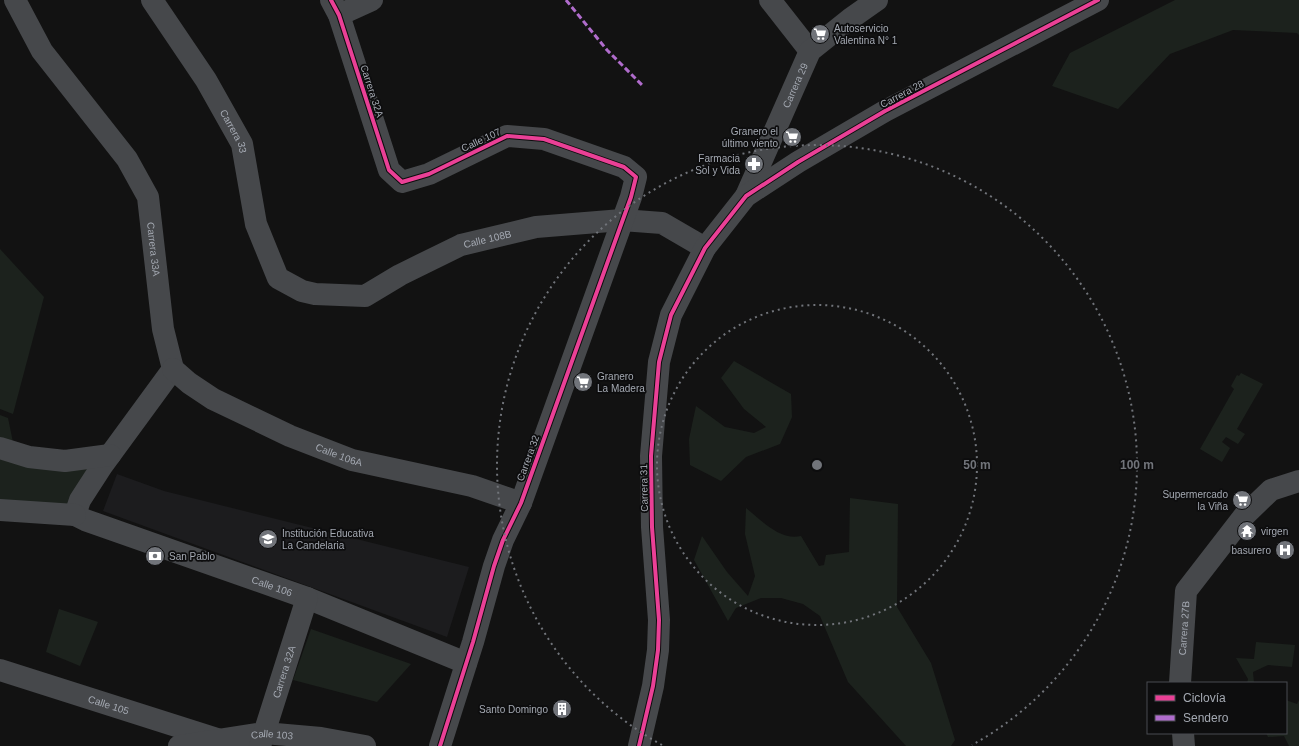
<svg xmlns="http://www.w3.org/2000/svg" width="1299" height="746" viewBox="0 0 1299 746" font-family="Helvetica,sans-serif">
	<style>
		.built { fill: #1c1c1e }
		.green { fill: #1c221d }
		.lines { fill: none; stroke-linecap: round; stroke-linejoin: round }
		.minor { stroke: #46484b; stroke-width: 22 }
		.tertiary { stroke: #46484b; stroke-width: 22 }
		.quiet { stroke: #b06ccc; stroke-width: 3; stroke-dasharray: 6 3; stroke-linecap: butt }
		.cycleway-casing { stroke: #0d0d0e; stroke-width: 6 }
		.cycleway { stroke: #ea4096; stroke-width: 4 }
		.ring { fill: none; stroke: #71747a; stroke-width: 2; stroke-dasharray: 2 4 }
		.labels { text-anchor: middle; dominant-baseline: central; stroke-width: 3.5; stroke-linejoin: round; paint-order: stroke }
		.poi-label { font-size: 10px; fill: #a4a9b2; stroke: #0d0d0e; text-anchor: start }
		.street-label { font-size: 10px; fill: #a4a9b2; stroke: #0d0d0e }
		.centre { fill: #71747a; stroke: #0d0d0e; stroke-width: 2 }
		.ring-label { font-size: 12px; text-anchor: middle; font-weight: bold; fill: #71747a; stroke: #0d0d0e; stroke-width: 3.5; stroke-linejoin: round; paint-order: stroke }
	</style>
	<rect width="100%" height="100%" fill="#121212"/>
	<polygon class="built" points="117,474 164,491 469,567 447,637 103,511"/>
	<g class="green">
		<polygon points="1175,0 1299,0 1299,35 1297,33 1233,30 1170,54 1118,109 1052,86 1070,53"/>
		<polygon points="0,249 44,297 13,414 0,409"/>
		<polygon points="734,361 791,394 792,417 780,444 746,457 721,481 690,465 689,439 696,406 725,427 754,433 766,427 744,409 721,378"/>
		<polygon points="1241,373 1263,384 1237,429 1245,434 1238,444 1226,437 1222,442 1230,448 1222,462 1200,449 1234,389 1231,386 1237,375 1239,376"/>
		<polygon points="0,415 8,418 16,457 90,468 64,510 0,505"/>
		<path d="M850 498 898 504 897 607 931 663 955 740 951 746H906L848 682 820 616 803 604 781 598H761L736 608 728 621 694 560 702 536 727 572 748 596 755 576 745 534 746 508C761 520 780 541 801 536L819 566 824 565 826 555 849 552Z"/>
		<polygon points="59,609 98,622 80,666 46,652"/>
		<polygon points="311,629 411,664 377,702 293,680"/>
		<polygon points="1256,642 1295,645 1292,667 1268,665 1253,672 1254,683 1247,683 1248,679 1236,658 1254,659"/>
		<polygon points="1286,700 1297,704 1299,700 1299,746 1289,746 1284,736 1268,737 1266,733 1286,733"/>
	</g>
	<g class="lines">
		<g class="minor">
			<path id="s1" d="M15 0 42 51 127 159 148 197 163 329 173 369"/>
			<path id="s2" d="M152 0 206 80 242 144 256 224 278 278 302 291 315 294 365 296 400 275 461 245 536 227 622 220 662 223 705 248"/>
			<polyline points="331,0 339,15 389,170 402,182 429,174 507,136 544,139 624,167 636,177 631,197 521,503 503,540 494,566 473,642 440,746"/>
			<polyline points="770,0 810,51"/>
			<polyline points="339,15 372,0"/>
			<path id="s3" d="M173 369 102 466 80 500 75 515 85 520 307 598 466 663"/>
			<path id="s4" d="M173 369 189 383 213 399 290 436 352 460 472 486 521 503"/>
			<polyline points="0,448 29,457 65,461 110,455"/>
			<polyline points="0,510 75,515"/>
			<path id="s5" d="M0 670 217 739"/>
			<path id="s6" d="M1180 683 1186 591 1244 516 1271 490 1299 481"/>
			<polyline points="1183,733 1184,746"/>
			<path id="s7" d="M179 746 264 733 321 738 365 746"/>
			<path id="s8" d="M260 746 307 598"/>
		</g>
		<g class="tertiary">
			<path id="s9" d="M746 196 810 51 850 19 877 0"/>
			<polyline points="639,746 653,686 658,650 659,620 652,527 651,456 659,362 671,315 705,248 746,196 798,162 885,111 1098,0"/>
		</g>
		<polyline class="quiet" points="566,0 607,50 644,87"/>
		<defs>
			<g id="cycleway">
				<polyline points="331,0 339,15 389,170 402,182 429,174 507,136 544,139 624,167 636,177 631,197 521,503 503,540 494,566 473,642 440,746"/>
				<polyline points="639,746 653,686 658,650 659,620 652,527 651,456 659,362 671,315 705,248 746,196 798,162 885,111 1098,0"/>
			</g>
		</defs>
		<use href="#cycleway" class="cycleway-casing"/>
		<use href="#cycleway" class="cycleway"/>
	</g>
	<g class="ring">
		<circle cx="817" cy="465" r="160"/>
		<path d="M662 745A320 320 0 1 1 972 745"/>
	</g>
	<defs>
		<symbol id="supermarket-disc" viewBox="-11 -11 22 22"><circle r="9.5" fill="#71747a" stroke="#0d0d0e"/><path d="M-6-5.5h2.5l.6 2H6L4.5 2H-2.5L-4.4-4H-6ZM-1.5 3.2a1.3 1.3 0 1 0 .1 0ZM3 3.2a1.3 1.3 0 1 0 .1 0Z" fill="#fff"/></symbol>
		<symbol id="pharmacy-disc" viewBox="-11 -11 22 22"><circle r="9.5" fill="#71747a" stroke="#0d0d0e"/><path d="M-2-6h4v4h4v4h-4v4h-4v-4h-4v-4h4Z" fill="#fff"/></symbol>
		<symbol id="temple-disc" viewBox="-11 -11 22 22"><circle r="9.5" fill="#71747a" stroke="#0d0d0e"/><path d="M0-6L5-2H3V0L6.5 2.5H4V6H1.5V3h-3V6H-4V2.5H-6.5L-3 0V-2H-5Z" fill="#fff"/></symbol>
		<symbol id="school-disc" viewBox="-11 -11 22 22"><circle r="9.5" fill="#71747a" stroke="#0d0d0e"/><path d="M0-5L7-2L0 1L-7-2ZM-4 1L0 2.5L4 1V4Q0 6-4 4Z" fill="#fff"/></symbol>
		<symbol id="hospital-disc" viewBox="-11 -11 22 22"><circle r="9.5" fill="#71747a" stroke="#0d0d0e"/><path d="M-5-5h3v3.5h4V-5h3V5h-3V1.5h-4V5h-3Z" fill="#fff"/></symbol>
		<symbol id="bank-disc" viewBox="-11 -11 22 22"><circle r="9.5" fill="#71747a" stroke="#0d0d0e"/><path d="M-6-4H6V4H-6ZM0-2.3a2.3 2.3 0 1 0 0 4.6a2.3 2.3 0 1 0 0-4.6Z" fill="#fff"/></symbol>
		<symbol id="building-disc" viewBox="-11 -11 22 22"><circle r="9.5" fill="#71747a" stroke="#0d0d0e"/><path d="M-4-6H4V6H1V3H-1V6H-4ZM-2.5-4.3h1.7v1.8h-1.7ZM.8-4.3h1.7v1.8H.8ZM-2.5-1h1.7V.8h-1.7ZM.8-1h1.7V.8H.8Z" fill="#fff"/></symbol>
	</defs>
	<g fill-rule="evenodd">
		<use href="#supermarket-disc" x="809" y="23" width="22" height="22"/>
		<use href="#supermarket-disc" x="781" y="126" width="22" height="22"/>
		<use href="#pharmacy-disc" x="743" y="153" width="22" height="22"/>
		<use href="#supermarket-disc" x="572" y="371" width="22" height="22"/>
		<use href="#supermarket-disc" x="1231" y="489" width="22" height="22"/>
		<use href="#temple-disc" x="1236" y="520" width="22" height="22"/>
		<use href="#school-disc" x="257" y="528" width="22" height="22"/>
		<use href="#hospital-disc" x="1274" y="539" width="22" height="22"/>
		<use href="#bank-disc" x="144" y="545" width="22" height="22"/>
		<use href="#building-disc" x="551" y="698" width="22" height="22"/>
	</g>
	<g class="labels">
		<g class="poi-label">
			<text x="834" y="28">Autoservicio<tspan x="834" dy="12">Valentina N° 1</tspan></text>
			<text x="778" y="131" text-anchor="end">Granero el<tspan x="778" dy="12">último viento</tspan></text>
			<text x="740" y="158" text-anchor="end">Farmacia<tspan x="740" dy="12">Sol y Vida</tspan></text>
			<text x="597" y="376">Granero<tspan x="597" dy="12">La Madera</tspan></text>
			<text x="1228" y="494" text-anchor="end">Supermercado<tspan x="1228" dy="12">la Viña</tspan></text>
			<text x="1261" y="531">virgen</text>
			<text x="282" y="533">Institución Educativa<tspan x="282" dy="12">La Candelaria</tspan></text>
			<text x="1271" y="550" text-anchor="end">basurero</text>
			<text x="169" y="556">San Pablo</text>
			<text x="548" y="709" text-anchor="end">Santo Domingo</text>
		</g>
		<g class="street-label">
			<text stroke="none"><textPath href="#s9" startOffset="121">Carrera 29</textPath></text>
			<text transform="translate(372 91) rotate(72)">Carrera 32A</text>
			<text transform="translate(902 94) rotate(-28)">Carrera 28</text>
			<text stroke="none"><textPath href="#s2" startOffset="155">Carrera 33</textPath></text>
			<text transform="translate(481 140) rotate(-25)">Calle 107</text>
			<text stroke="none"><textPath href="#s2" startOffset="536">Calle 108B</textPath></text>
			<text stroke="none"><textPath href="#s1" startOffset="291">Carrera 33A</textPath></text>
			<text stroke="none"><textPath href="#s4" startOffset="188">Calle 106A</textPath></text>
			<text transform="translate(528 458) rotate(-70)">Carrera 32</text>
			<text transform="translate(644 488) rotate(-91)">Carrera 31</text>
			<text stroke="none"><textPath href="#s3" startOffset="386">Calle 106</textPath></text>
			<text stroke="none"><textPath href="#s6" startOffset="55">Carrera 27B</textPath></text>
			<text stroke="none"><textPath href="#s8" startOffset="78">Carrera 32A</textPath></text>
			<text stroke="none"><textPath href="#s5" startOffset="114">Calle 105</textPath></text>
			<text stroke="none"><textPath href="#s7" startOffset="94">Calle 103</textPath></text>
		</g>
	</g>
	<circle cx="817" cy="465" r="6" class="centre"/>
	<g class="ring-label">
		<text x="977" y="469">50 m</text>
		<text x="1137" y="469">100 m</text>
	</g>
	<rect x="1147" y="682" width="140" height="52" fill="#0d0d0e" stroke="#494b50"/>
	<rect x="1155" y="695" width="20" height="6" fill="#ea4096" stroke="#494b50"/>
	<text x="1183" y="702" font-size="12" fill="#a4a9b2">Ciclovía</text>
	<rect x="1155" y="715" width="20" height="6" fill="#b06ccc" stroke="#494b50"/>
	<text x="1183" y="722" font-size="12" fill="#a4a9b2">Sendero</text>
</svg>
